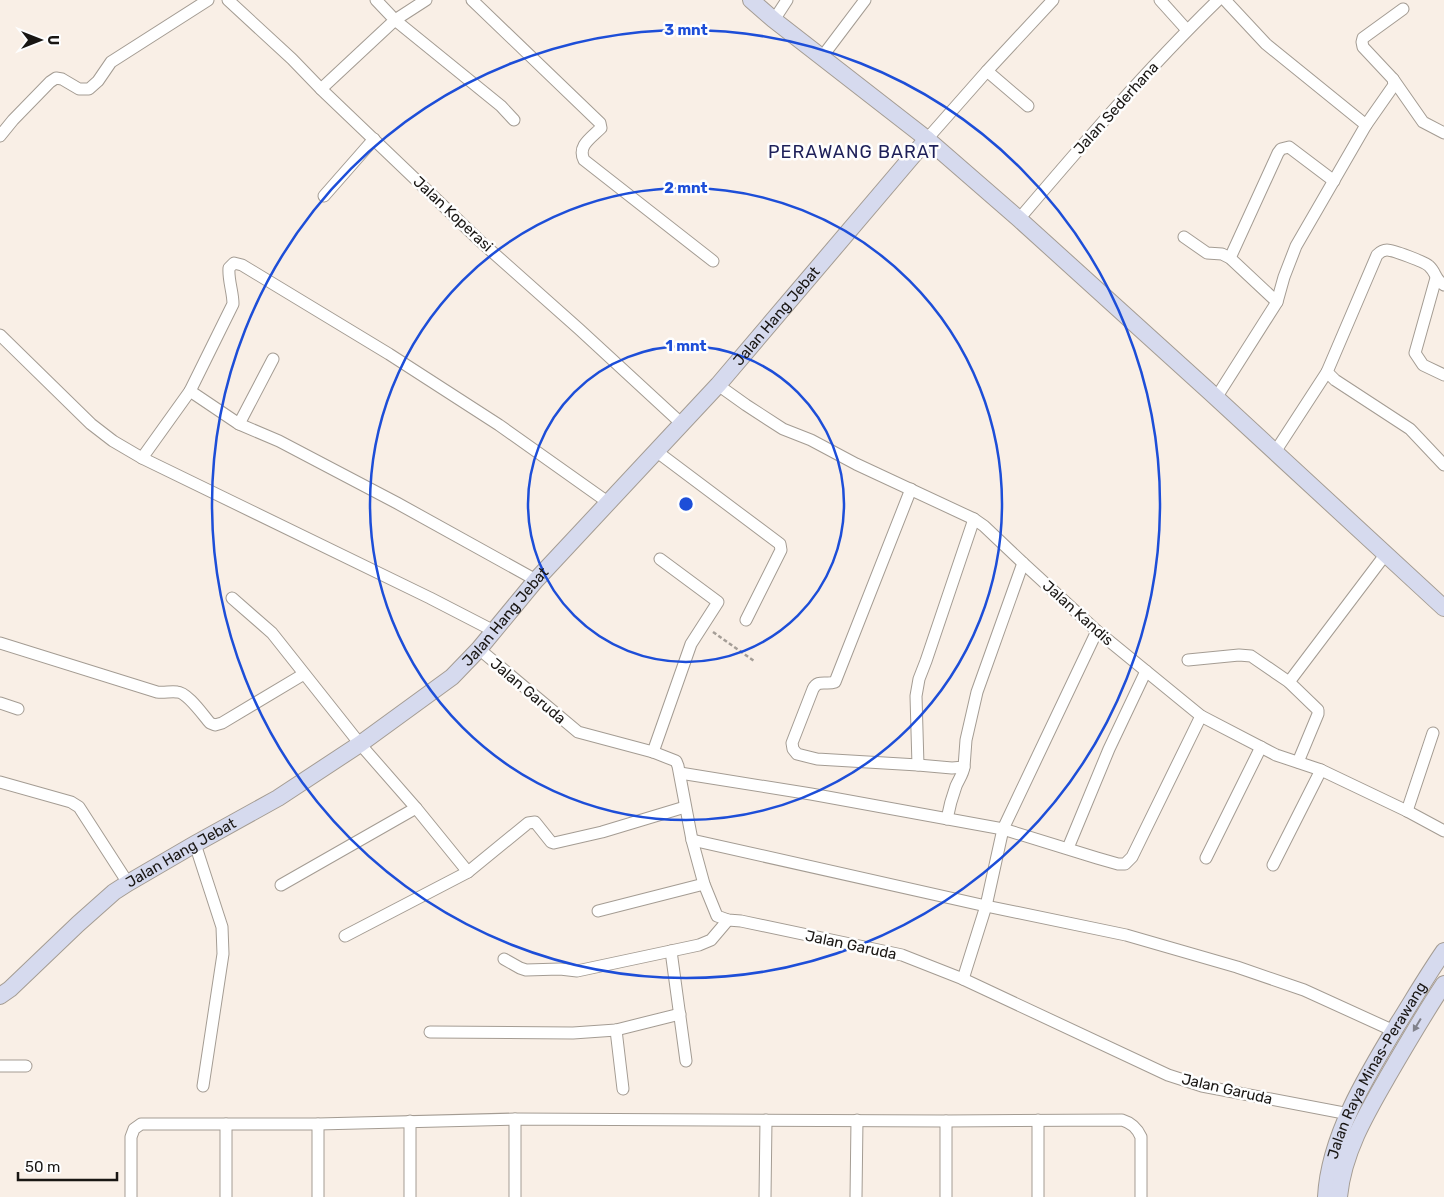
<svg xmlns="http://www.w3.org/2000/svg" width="1444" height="1197" viewBox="0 0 1444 1197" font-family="Rubik,sans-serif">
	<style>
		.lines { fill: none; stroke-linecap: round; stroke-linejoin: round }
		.street-casing { stroke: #a49c93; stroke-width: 13 }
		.secondary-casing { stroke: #a49c93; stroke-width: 18 }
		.path { stroke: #a59e97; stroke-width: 2.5; stroke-dasharray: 4 2.5; stroke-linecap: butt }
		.street { stroke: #fff; stroke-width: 11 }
		.secondary { stroke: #d6daee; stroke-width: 16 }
		.oneway { fill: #81828b }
		.ring { fill: none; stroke: #1d4ed8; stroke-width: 2.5 }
		.labels { text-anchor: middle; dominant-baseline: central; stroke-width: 5; stroke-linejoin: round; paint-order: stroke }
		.street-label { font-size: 15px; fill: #191613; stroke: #fefefe }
		.quarter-label { font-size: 18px; letter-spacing: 1px; fill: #1e2059; stroke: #fefefe }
		.centre { fill: #1d4ed8; stroke: #fefefe; stroke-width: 2.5 }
		.ring-label { font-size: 15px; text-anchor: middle; font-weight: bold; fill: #1d4ed8; stroke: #fefefe; stroke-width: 5; stroke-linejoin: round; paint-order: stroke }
	</style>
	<rect width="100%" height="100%" fill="#f9efe6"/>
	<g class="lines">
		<defs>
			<g id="street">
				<polyline points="228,0 292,59 321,89 480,241 579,329 682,424"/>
				<polyline points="426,0 395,20 501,106 514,120"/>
				<path d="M472 0 600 123 601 128C591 138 577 146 584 160L713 261"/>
				<polyline points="1160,0 1187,30"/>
				<polyline points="774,20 787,0"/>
				<polyline points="822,57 865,0"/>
				<polyline points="987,71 1028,106"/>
				<polyline points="1393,79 1423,122 1444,133"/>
				<polyline points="321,89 395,20 376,0"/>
				<polyline points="1366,125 1394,85 1393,79 1363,47 1362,42 1363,38 1403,9"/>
				<polyline points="0,136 13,120 50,82 56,78 62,79 79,89 89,89 98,81 111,62 208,0"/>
				<polyline points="927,139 987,71 1053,0"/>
				<polyline points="324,196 374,139"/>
				<path d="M1019 219C1083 144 1147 69 1218 0"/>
				<polyline points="1184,237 1207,253 1222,254 1230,258 1277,302"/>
				<polyline points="1230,258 1278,153 1281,149 1289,147 1334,181"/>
				<polyline points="1436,278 1415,353 1423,365 1444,375"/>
				<path d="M1444 285C1435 280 1436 272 1429 266 1425 262 1393 250 1387 250 1383 250 1380 252 1377 255L1327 372 1335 380 1410 429 1444 465"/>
				<polyline points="0,335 91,424 113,441 142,458 430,598 494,631"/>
				<polyline points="718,385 746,405 783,429 811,440 856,464 974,519 984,526 1023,563 1097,631 1201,716 1276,755 1321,770 1407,811 1444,831"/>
				<polyline points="1216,398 1277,302 1284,277 1296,246 1366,125 1266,44 1225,0"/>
				<polyline points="239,424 273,359"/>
				<polyline points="656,451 780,544 781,550 746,620"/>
				<polyline points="1275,452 1327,372"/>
				<polyline points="142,458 190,391"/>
				<path d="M911 489 835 682C826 685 818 679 813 689L792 743 793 749 797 754 817 759 918 765 952 768 964 767 966 740 977 692 1023 563"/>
				<path d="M536 580 397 503 279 441 239 424 190 391 233 304C233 292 228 280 229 268L234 263 242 265 389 354 499 425 609 503"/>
				<polyline points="232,598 272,633 360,744 416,808 468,872 345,936"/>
				<path d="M0 643 157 692C164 693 171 691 177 692 187 692 203 715 210 723L215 725 222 723 304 674"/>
				<polyline points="479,649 578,732 653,752 676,761 678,766 692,840 704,884 717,916 728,920 741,921 902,955 963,979 1168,1075 1202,1086 1349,1114"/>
				<polyline points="1188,660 1239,655 1251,656 1289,682"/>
				<polyline points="0,703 18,709"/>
				<polyline points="653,752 691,644 718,602 660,559"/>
				<polyline points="1298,762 1318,714 1318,710 1289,682 1385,555"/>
				<polyline points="918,765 916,696 919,679 926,661 974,519"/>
				<polyline points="680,773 811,794 1003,829 1097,858 1118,864 1125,864 1132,857 1201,716"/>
				<polyline points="0,782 71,802 79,807 128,883"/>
				<polyline points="1407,811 1433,733"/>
				<path d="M947 819C949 808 952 797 956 786 959 779 963 774 964 767"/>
				<polyline points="692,840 986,906 1126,935 1237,967 1304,990 1394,1031"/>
				<polyline points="195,844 222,927 223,954 203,1086"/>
				<polyline points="1068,848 1109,749 1146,671"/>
				<polyline points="1206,858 1261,747"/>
				<polyline points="1273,865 1321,770"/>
				<polyline points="468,872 528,823 535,822 551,842 554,843 602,832 685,807"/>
				<polyline points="281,885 416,808"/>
				<polyline points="598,911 704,884"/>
				<polyline points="671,951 686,1061"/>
				<polyline points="504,959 520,968 526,970 560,969 577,971 699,945 711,940 728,920"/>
				<polyline points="963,979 986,906 1003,829 1097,631"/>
				<polyline points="616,1030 623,1089"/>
				<polyline points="430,1032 573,1033 616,1030 680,1014"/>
				<polyline points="0,1066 26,1066"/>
				<polyline points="946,1121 946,1197"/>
				<path d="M131 1197V1137L134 1129 141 1124H318L515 1119 946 1121 1122 1120C1132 1123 1137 1128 1141 1137V1197"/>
				<polyline points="226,1197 226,1124"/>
				<polyline points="318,1197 318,1124"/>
				<polyline points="410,1197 410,1121"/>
				<polyline points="515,1197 515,1119"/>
				<polyline points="765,1197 766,1120"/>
				<polyline points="856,1197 857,1120"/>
				<polyline points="1038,1197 1038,1120"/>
			</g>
			<g id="secondary">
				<polyline points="751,0 774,20 927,139 1019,219 1210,392 1444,608"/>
				<path id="s1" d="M0 996 10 989 78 924 114 892 128 883 195 844 278 798 360 744 452 677 479 649 536 580 718 385 927 139"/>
				<path id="s2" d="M1326 1197C1329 1136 1368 1073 1399 1022 1414 998 1428 974 1444 951"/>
				<path d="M1339 1197C1343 1153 1366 1114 1388 1076 1406 1045 1424 1014 1444 984"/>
			</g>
		</defs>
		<use href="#street" class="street-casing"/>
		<use href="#secondary" class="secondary-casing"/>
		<polyline class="path" points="713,632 754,661"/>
		<use href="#street" class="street"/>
		<use href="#secondary" class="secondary"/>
	</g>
	<defs><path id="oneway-solid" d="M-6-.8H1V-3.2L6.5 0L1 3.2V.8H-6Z" transform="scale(1.25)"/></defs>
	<use class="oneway" href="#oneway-solid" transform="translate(1417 1025) rotate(121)"/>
	<g class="ring">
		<circle cx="686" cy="504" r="158"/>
		<circle cx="686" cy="504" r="316"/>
		<circle cx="686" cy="504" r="474"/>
	</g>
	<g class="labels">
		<g class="street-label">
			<text transform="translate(1116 108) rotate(-48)">Jalan Sederhana</text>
			<text transform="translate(453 214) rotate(43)">Jalan Koperasi</text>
			<text stroke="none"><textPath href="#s1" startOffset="1041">Jalan Hang Jebat</textPath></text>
			<text transform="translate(1078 613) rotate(42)">Jalan Kandis</text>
			<text stroke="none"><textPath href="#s1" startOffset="636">Jalan Hang Jebat</textPath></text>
			<text transform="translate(528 691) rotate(40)">Jalan Garuda</text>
			<text stroke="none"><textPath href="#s1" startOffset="232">Jalan Hang Jebat</textPath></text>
			<text transform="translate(851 945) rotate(12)">Jalan Garuda</text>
			<text stroke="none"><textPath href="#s2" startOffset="138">Jalan Raya Minas-Perawang</textPath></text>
			<text transform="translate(1227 1089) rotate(13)">Jalan Garuda</text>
		</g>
		<g class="quarter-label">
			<text x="854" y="152">PERAWANG BARAT</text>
		</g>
	</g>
	<circle cx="686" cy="504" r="8" class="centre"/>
	<g class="ring-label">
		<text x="686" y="35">3 mnt</text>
		<text x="686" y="193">2 mnt</text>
		<text x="686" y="351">1 mnt</text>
	</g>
	<g transform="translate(40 40) rotate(90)" stroke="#fefefe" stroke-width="4" paint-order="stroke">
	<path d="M0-4L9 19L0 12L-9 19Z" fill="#191613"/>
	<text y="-8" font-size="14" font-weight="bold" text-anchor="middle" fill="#191613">U</text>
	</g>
	<path d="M18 1172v8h99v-8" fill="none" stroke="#191613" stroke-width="2.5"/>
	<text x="25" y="1172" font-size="15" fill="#191613" stroke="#fefefe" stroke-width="4" paint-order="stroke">50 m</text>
</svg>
